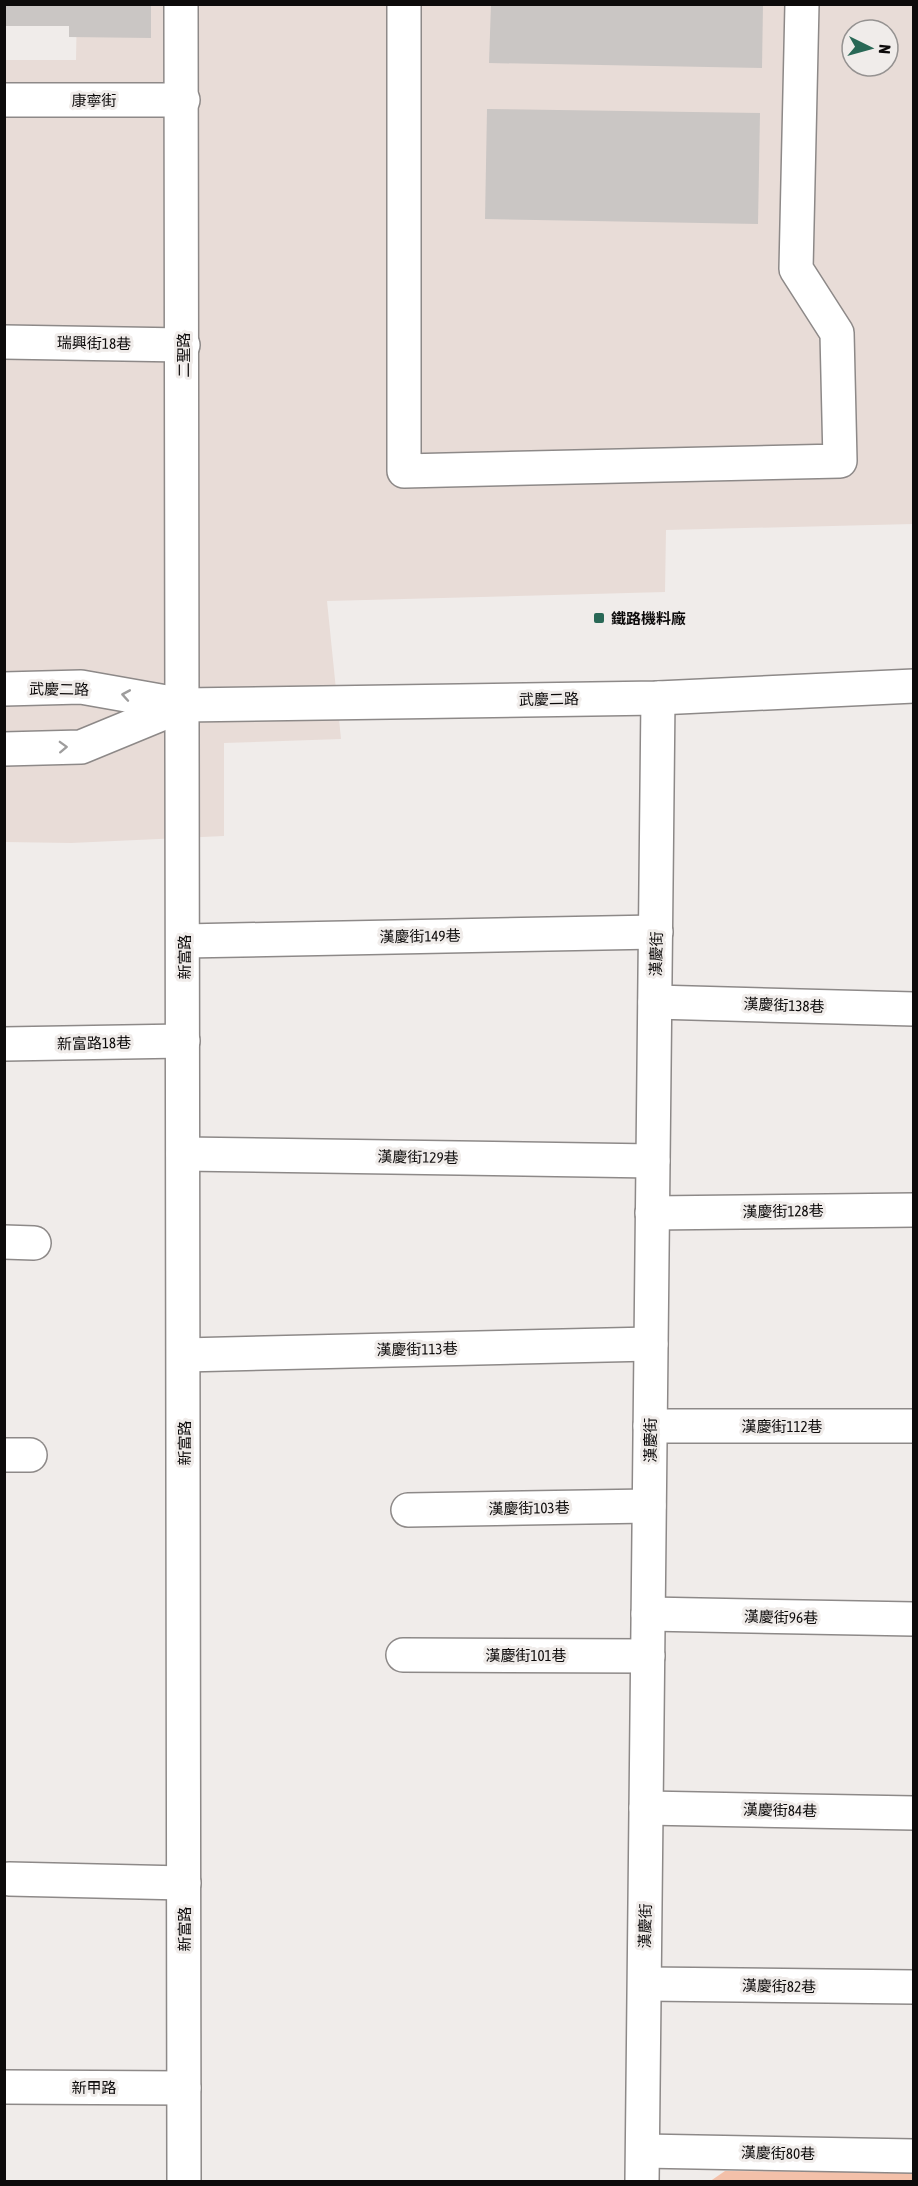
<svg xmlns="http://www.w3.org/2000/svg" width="918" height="2186" viewBox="0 0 918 2186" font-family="'Asap Condensed','Noto Sans TC',sans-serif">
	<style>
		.built { fill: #e8dcd7; fill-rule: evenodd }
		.green { fill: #f3c0a9 }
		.building { fill: #cac6c4 }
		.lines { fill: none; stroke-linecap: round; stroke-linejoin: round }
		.minor-casing { stroke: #8d8988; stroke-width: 36 }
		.minor { stroke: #fff; stroke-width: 33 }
		.oneway { stroke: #9e9d9d }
		.poi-dot { fill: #296856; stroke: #f0ecea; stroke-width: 2 }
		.labels { text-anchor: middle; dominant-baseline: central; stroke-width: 6; stroke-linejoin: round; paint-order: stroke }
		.street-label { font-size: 15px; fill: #0d0b0b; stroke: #f0ecea }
		.poi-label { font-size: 15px; font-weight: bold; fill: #0d0b0b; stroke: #f0ecea; text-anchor: start }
	</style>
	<rect width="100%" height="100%" fill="#f0ecea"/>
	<path class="built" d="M77 5H913V524L666 530 665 592 327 601 341 739 224 743V836L71 843 5 842V60H76ZM852 30H888V66H852Z"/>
	<polygon class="green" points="725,2171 914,2172 913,2182 709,2182"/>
	<g class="building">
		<polygon points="491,4 763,4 762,68 489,63"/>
		<polygon points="4,5 151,5 151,38 69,37 69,26 4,26"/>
		<polygon points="487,109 760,113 758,224 485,219"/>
	</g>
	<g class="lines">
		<defs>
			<g id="minor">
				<polyline points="181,4 184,2182"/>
				<polyline points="404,4 404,471 840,461 837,333 796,269 802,4"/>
				<polyline points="4,100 183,100"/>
				<polyline points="4,342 183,345"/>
				<polyline points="4,689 81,687 183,705 658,698 914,686"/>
				<polyline points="4,749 81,747 183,705"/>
				<polyline points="184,941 656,932"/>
				<polyline points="655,1002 914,1009"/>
				<polyline points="4,1044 183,1041"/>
				<polyline points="183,1154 653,1161"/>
				<polyline points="652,1213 914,1210"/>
				<polyline points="4,1242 34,1243"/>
				<polyline points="184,1355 651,1344"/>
				<polyline points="650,1426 914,1426"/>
				<polyline points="4,1455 30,1455"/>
				<polyline points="408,1510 649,1506"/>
				<polyline points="648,1614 914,1619"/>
				<polyline points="403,1655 648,1656"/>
				<polyline points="646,1808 914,1813"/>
				<polyline points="9,1879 184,1883"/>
				<polyline points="645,1984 914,1987"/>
				<polyline points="4,2087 184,2088"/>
				<polyline points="643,2151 914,2156"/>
				<polyline points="642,2182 658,698"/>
			</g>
		</defs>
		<use href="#minor" class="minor-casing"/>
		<use href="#minor" class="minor"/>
	</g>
	<defs><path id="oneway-chevron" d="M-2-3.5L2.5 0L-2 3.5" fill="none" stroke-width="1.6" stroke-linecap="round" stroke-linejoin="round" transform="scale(1.5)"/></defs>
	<g class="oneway">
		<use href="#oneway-chevron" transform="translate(126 695) rotate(-170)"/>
		<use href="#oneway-chevron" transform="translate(63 747) rotate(-2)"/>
	</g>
	<rect class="poi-dot" x="593" y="612" width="12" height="12" rx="3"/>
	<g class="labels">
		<g class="street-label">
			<text x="94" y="100">康寧街</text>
			<text transform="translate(94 343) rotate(1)">瑞興街18巷</text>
			<text transform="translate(183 355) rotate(-90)">二聖路</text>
			<text transform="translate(59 689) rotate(1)">武慶二路</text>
			<text transform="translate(549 699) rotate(-1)">武慶二路</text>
			<text transform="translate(420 936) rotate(-1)">漢慶街149巷</text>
			<text transform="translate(656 954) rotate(-89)">漢慶街</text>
			<text transform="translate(184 957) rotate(-90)">新富路</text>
			<text transform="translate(784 1005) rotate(2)">漢慶街138巷</text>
			<text transform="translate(94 1043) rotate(-1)">新富路18巷</text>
			<text transform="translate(418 1157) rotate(1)">漢慶街129巷</text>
			<text transform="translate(783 1211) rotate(-1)">漢慶街128巷</text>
			<text transform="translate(417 1349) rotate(-1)">漢慶街113巷</text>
			<text x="782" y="1426">漢慶街112巷</text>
			<text transform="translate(650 1440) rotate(-90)">漢慶街</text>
			<text transform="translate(184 1443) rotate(-90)">新富路</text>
			<text transform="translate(529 1508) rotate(-1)">漢慶街103巷</text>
			<text transform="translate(781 1617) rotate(1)">漢慶街96巷</text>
			<text x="526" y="1655">漢慶街101巷</text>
			<text transform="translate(780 1810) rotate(1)">漢慶街84巷</text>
			<text transform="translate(645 1926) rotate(-89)">漢慶街</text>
			<text transform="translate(184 1929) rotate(-90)">新富路</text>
			<text transform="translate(779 1986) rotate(1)">漢慶街82巷</text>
			<text x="94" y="2087">新甲路</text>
			<text transform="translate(778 2153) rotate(1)">漢慶街80巷</text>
		</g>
		<g class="poi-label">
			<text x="611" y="618">鐵路機料廠</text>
		</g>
	</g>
	<rect width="918" height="2186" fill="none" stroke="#0d0b0b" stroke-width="12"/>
	<g transform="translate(870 48) rotate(95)"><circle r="28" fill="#f0ecea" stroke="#959291" stroke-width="1.5"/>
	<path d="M0-4.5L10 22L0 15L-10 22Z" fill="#296856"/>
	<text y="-9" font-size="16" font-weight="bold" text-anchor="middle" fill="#0d0b0b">N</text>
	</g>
</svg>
